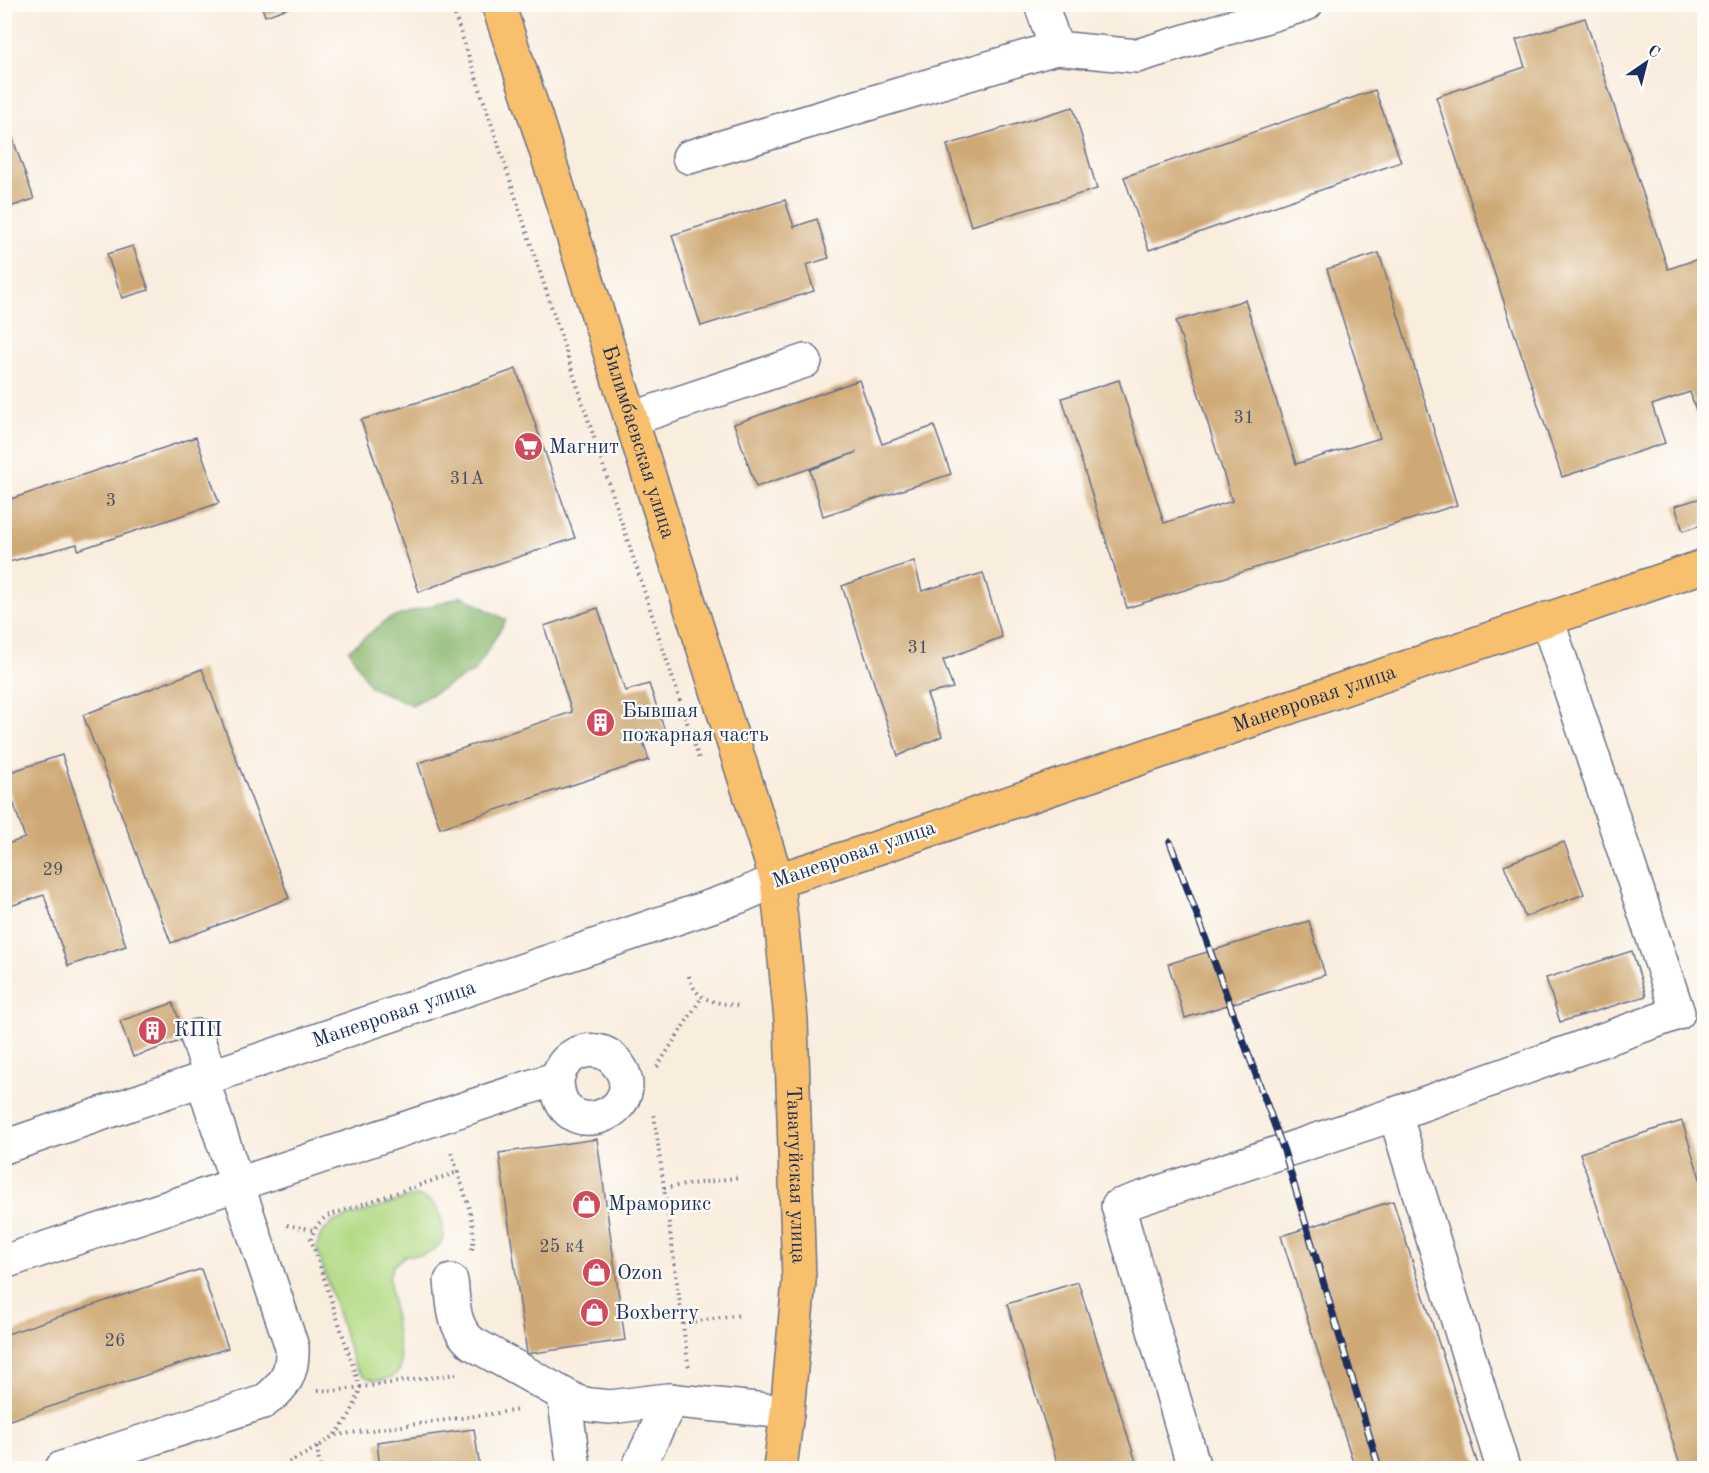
<svg xmlns="http://www.w3.org/2000/svg" width="1709" height="1473" viewBox="0 0 1709 1473" font-family="'Old Standard TT',serif">
	<style>
		.green { fill: #b2da84; stroke: #668471; stroke-width: 1.5 }
		.forest { fill: #8dba72; stroke: #547468; stroke-width: 1.5 }
		.building { fill: #cfa974 }
		.lines { fill: none; stroke-linecap: round; stroke-linejoin: round }
		.minor-casing { stroke: #69728b; stroke-width: 36 }
		.major-casing { stroke: #69728b; stroke-width: 36 }
		.path { stroke: #69728b; stroke-width: 4; stroke-dasharray: 1.5 4.5; stroke-linecap: butt }
		.minor { stroke: #fff; stroke-width: 33 }
		.major { stroke: #f8bf6c; stroke-width: 33 }
		.rail-casing { stroke: #1b2f5e; stroke-width: 7 }
		.rail { stroke: #fdfcf7; stroke-width: 4.5; stroke-dasharray: 14; stroke-linecap: butt }
		.labels { text-anchor: middle; dominant-baseline: central; stroke-width: 4.5; stroke-linejoin: round; paint-order: stroke }
		.number-label { font-size: 18px; fill: #484e64 }
		.street-label { font-size: 21px; fill: #1b2f5e; stroke: #fdfcf7 }
		.poi-label { font-size: 21px; fill: #1b2f5e; stroke: #fdfcf7; text-anchor: start }
	</style>
	<rect width="100%" height="100%" fill="#fdfcf7"/>
	<filter id="ink" filterUnits="userSpaceOnUse"><feTurbulence type="fractalNoise" baseFrequency=".0167" numOctaves="2"/><feDisplacementMap in="SourceGraphic" scale="12" xChannelSelector="R" yChannelSelector="G"/><feConvolveMatrix kernelMatrix="1 2 1 2 8 2 1 2 1" color-interpolation-filters="sRGB"/></filter>
	<filter id="wash" filterUnits="userSpaceOnUse"><feTurbulence type="fractalNoise" baseFrequency=".008" numOctaves="4" result="noise"/><feDisplacementMap in="SourceGraphic" scale="24" xChannelSelector="R" yChannelSelector="G"/><feGaussianBlur stdDeviation="1.35" result="paint"/><feColorMatrix in="noise" values="0 0 0 0 0 0 0 0 0 0 0 0 0 0 0 0 0 1.4 0 .05"/><feComposite in="paint" operator="in"/></filter>
	<g filter="url(#wash)">
		<rect width="100%" height="100%" fill="#f9edde"/>
		<path class="green" d="M417 1196C442 1201 441 1217 444 1238 436 1253 422 1257 406 1255L393 1266 389 1277 401 1366C396 1381 375 1384 363 1375 359 1372 356 1368 354 1364L317 1249 319 1238 322 1233 333 1222 410 1197Z"/>
		<polygon class="forest" points="462,596 506,620 475,671 412,705 370,687 349,650 388,619"/>
		<g id="blocks">
			<g class="building">
				<polygon points="261,4 297,4 297,5 265,16"/>
				<polygon points="1585,18 1668,269 1704,257 1704,435 1690,392 1652,405 1665,443 1562,477 1436,97 1525,67 1516,40"/>
				<polygon points="1375,90 1401,162 1149,250 1124,177"/>
				<polygon points="1073,107 1097,189 971,226 947,145"/>
				<polygon points="4,114 34,199 4,209"/>
				<polygon points="785,200 794,227 817,219 829,258 806,265 814,291 701,326 672,235"/>
				<polygon points="133,246 149,290 122,298 107,254"/>
				<polygon points="1379,253 1457,505 1127,608 1062,398 1119,380 1164,523 1232,501 1176,321 1245,300 1296,464 1380,438 1327,269"/>
				<polygon points="516,369 575,538 458,577 419,592 361,420 457,390"/>
				<polygon points="859,380 882,444 934,426 951,474 823,516 810,470 857,452 756,487 734,424"/>
				<polygon points="196,437 219,503 78,550 77,544 5,563 5,481 11,499"/>
				<polygon points="1704,497 1704,524 1683,531 1675,506"/>
				<polygon points="914,561 922,591 983,573 1002,637 943,660 953,688 927,694 942,736 898,756 842,586"/>
				<polygon points="598,608 625,691 649,684 666,734 643,741 649,760 440,828 418,763 572,712 544,626"/>
				<polygon points="202,669 289,898 171,943 83,715"/>
				<polygon points="62,755 126,946 68,966 44,895 4,908 4,845 25,838 4,774"/>
				<polygon points="1564,842 1584,894 1525,917 1504,865"/>
				<polygon points="1309,921 1325,975 1185,1018 1168,964"/>
				<polygon points="1632,951 1646,996 1560,1022 1546,978"/>
				<polygon points="173,1003 186,1039 133,1057 120,1021"/>
				<polygon points="1682,1121 1704,1191 1704,1468 1681,1468 1580,1153"/>
				<polygon points="597,1139 625,1340 527,1354 499,1153"/>
				<polygon points="1393,1201 1479,1468 1355,1468 1281,1236"/>
				<polygon points="201,1269 228,1348 4,1422 4,1335"/>
				<polygon points="1078,1282 1138,1468 1059,1468 1007,1304"/>
				<polygon points="474,1429 480,1468 380,1468 377,1442"/>
			</g>
		</g>
	</g>
	<g filter="url(#ink)">
		<use href="#blocks" fill-opacity="0" stroke="#69728b" stroke-width="1.5"/>
		<g class="lines">
			<defs>
				<g id="minor">
					<polyline points="1041,4 1056,48"/>
					<polyline points="689,157 1056,48 1137,56 1306,4"/>
					<polyline points="631,419 805,361"/>
					<polyline points="197,1036 210,1076"/>
					<polyline points="1395,1114 1503,1468"/>
					<path id="s1" d="M4 1147 738 897 777 880"/>
					<path d="M4 1262 557 1078C559 1074 560 1069 563 1065 575 1048 601 1045 615 1061 659 1109 557 1153 557 1078"/>
					<path d="M451 1281C454 1305 452 1326 472 1343L577 1402 590 1405 610 1407 667 1400 787 1412"/>
					<polyline points="564,1395 574,1468"/>
					<path d="M62 1468 263 1402C285 1387 293 1373 292 1347L202 1079"/>
					<polyline points="638,1468 671,1400"/>
					<polyline points="1194,1468 1118,1206 1395,1114 1678,1013 1547,619"/>
				</g>
				<g id="major">
					<path id="s2" d="M498 4 536 119 777 880 791 1020 799 1281 787 1412 780 1468"/>
					<path id="s3" d="M777 880 862 853 1704 566"/>
				</g>
			</defs>
			<use href="#minor" class="minor-casing"/>
			<use href="#major" class="major-casing"/>
			<g class="path">
				<polyline points="451,4 492,125 699,759"/>
				<path d="M689 976C696 1003 716 1002 739 1006"/>
				<polyline points="657,1067 702,997"/>
				<polyline points="654,1115 689,1369"/>
				<path d="M458 1172C465 1198 479 1227 471 1253"/>
				<polyline points="664,1188 741,1177"/>
				<polyline points="287,1225 314,1230"/>
				<polyline points="683,1323 742,1315"/>
				<polyline points="318,1390 333,1391 456,1374"/>
				<polyline points="336,1435 519,1410"/>
				<polyline points="317,1447 320,1468"/>
				<path d="M278 1468C319 1446 348 1438 360 1387L311 1239C314 1229 318 1223 327 1216L458 1172 450 1149"/>
			</g>
			<use href="#minor" class="minor"/>
			<use href="#major" class="major"/>
			<defs>
				<polyline id="rail" points="1170,842 1284,1151 1379,1468"/>
			</defs>
			<use href="#rail" class="rail-casing"/>
			<use href="#rail" class="rail"/>
		</g>
	</g>
	<defs>
		<symbol id="supermarket-disc" viewBox="-11 -11 22 22"><circle r="9.5" fill="#d1495b" stroke="#fdfcf7"/><path d="M-6-5.5h2.5l.6 2H6L4.5 2H-2.5L-4.4-4H-6ZM-1.5 3.2a1.3 1.3 0 1 0 .1 0ZM3 3.2a1.3 1.3 0 1 0 .1 0Z" fill="#fff"/></symbol>
		<symbol id="building-disc" viewBox="-11 -11 22 22"><circle r="9.5" fill="#d1495b" stroke="#fdfcf7"/><path d="M-4-6H4V6H1V3H-1V6H-4ZM-2.5-4.3h1.7v1.8h-1.7ZM.8-4.3h1.7v1.8H.8ZM-2.5-1h1.7V.8h-1.7ZM.8-1h1.7V.8H.8Z" fill="#fff"/></symbol>
		<symbol id="shop-disc" viewBox="-11 -11 22 22"><circle r="9.5" fill="#d1495b" stroke="#fdfcf7"/><path d="M-5-2.5h2.3a2.7 3.5 0 0 1 5.4 0H5L5.5 6h-11ZM-1.5-2.5h3a1.5 2.3 0 0 0-3 0Z" fill="#fff"/></symbol>
	</defs>
	<g fill-rule="evenodd">
		<use href="#supermarket-disc" x="512" y="430" width="33" height="33"/>
		<use href="#building-disc" x="584" y="706" width="33" height="33"/>
		<use href="#building-disc" x="136" y="1014" width="33" height="33"/>
		<use href="#shop-disc" x="570" y="1188" width="33" height="33"/>
		<use href="#shop-disc" x="580" y="1256" width="33" height="33"/>
		<use href="#shop-disc" x="578" y="1296" width="33" height="33"/>
	</g>
	<g class="labels">
		<g class="number-label">
			<text x="1244" y="418">31</text>
			<text x="467" y="479">31А</text>
			<text x="111" y="501">3</text>
			<text x="918" y="648">31</text>
			<text x="53" y="870">29</text>
			<text x="562" y="1247">25 к4</text>
			<text x="115" y="1341">26</text>
		</g>
		<g class="street-label">
			<text stroke="none"><textPath href="#s2" startOffset="460">Билимбаевская улица</textPath></text>
			<text stroke="none"><textPath href="#s3" startOffset="567">Маневровая улица</textPath></text>
			<text transform="translate(854 855) rotate(-19)">Маневровая улица</text>
			<text stroke="none"><textPath href="#s1" startOffset="412">Маневровая улица</textPath></text>
			<text stroke="none"><textPath href="#s2" startOffset="1215">Таватуйская улица</textPath></text>
		</g>
		<g class="poi-label">
			<text x="549" y="447">Магнит</text>
			<text x="622" y="711">Бывшая<tspan x="622" dy="24">пожарная часть</tspan></text>
			<text x="174" y="1030">КПП</text>
			<text x="608" y="1204">Мраморикс</text>
			<text x="617" y="1273">Ozon</text>
			<text x="615" y="1313">Boxberry</text>
		</g>
	</g>
	<rect width="1709" height="1473" fill="none" stroke="#fdfcf7" stroke-width="24"/>
	<g transform="translate(1646 63) rotate(35)" stroke="#fdfcf7" stroke-width="4.5" paint-order="stroke">
	<path d="M0-4.5L10 22L0 15L-10 22Z" fill="#1b2f5e"/>
	<text y="-9" font-size="16" font-weight="bold" text-anchor="middle" fill="#1b2f5e">С</text>
	</g>
</svg>
